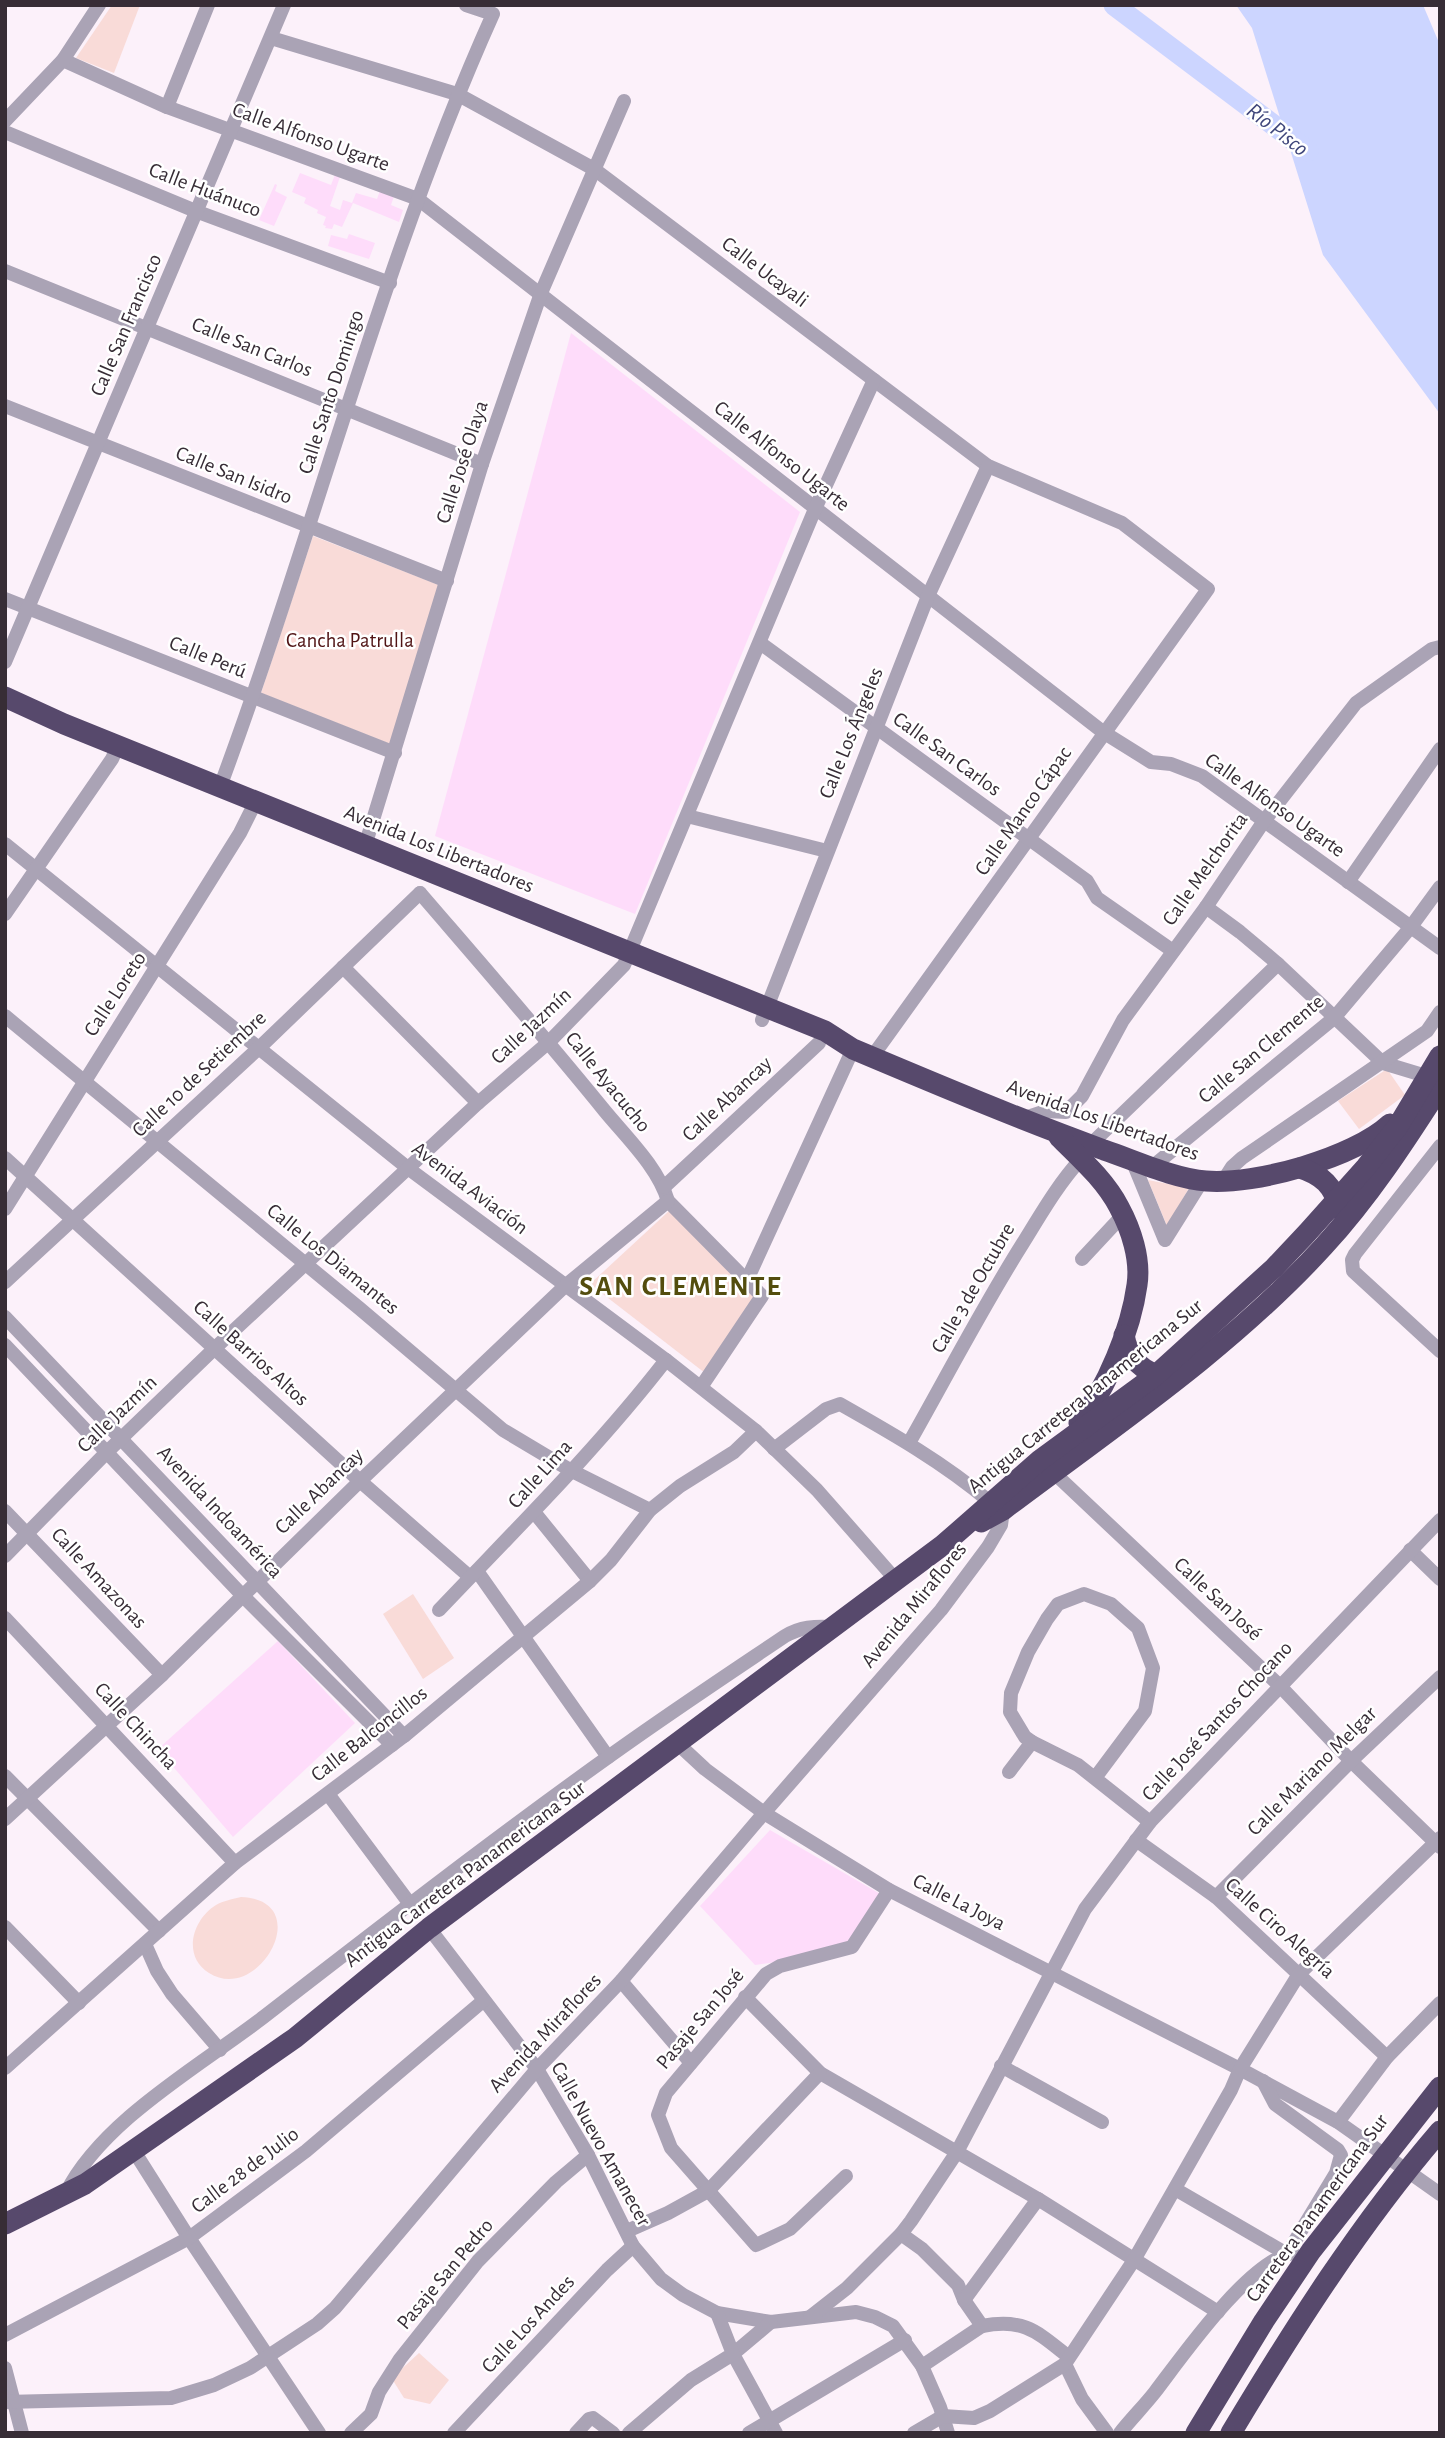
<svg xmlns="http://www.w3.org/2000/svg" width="1445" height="2438" viewBox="0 0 1445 2438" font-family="'Alegreya Sans',sans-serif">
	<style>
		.built { fill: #fedcfa }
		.green { fill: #f9dbd8 }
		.water { fill: #ccd5ff }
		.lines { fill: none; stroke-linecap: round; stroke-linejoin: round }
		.river { stroke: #ccd5ff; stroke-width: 21 }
		.minor { stroke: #aaa3b5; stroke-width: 14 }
		.highway { stroke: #57496c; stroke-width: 21 }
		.labels { text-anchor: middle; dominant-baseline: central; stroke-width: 5; stroke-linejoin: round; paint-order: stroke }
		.street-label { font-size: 21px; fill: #372d36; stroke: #fff }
		.park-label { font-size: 21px; fill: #501415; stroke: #fff }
		.water-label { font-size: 23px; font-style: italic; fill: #3f467b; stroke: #fff }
		.district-label { font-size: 28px; font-weight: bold; letter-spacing: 2px; fill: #534d0e; stroke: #fff }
	</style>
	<rect width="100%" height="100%" fill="#fcf1fa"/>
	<g class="built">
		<polygon points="336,172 341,174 330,206 340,210 343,200 352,203 356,193 377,199 381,188 395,193 391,205 403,210 399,222 353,203 342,227 334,224 332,229 325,228 326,226 323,225 326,217 317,213 318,210 304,203 306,198 292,192 300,173 331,185"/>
		<polygon points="275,184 277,185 275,191 287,197 274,226 259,220"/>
		<polygon points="349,234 375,243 369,259 328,246 331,235 347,239"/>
		<polygon points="571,333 800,512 635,914 435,836"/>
		<polygon points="278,1641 355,1723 233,1837 158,1749"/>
		<polygon points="770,1830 882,1895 848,1952 755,1965 700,1906"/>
	</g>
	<g class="green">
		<polygon points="112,5 140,5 114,73 76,58"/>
		<polygon points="313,536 439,585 390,744 261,693"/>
		<polygon points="1387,1069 1405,1095 1359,1129 1338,1101"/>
		<polygon points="1148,1180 1189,1188 1167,1226"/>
		<polygon points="669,1211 754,1297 705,1373 590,1284"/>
		<polygon points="413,1594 454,1658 423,1679 383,1614"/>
		<path d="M241 1897C317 1900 259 2005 209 1973 182 1956 192 1920 216 1905 223 1901 233 1899 241 1897Z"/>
		<polygon points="419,2353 449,2380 430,2404 404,2398 394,2382 394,2376"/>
	</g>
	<polygon class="water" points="1236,5 1423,5 1440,45 1440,414 1323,255 1252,28"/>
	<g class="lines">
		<polyline class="river" points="1114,5 1308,151"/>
		<g class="minor">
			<polyline points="271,38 457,94 594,169 988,466 1122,523 1208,589 872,1057"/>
			<polyline points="63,60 167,107 418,199 1103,732 1151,762 1171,764 1202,776 1440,948"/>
			<polyline points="167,107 208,5"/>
			<polyline points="5,121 63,60 99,5"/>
			<polyline points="5,132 198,212 390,283"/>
			<polyline points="5,271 482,464"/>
			<polyline points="5,406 447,581"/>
			<polyline points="5,599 395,753"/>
			<polyline points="760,643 1087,881 1097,898 1173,951"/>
			<polyline points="5,662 284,5"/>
			<path d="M220 787C315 531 381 263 493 14L466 5"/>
			<polyline points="687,816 827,851"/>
			<polyline points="5,844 409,1169 666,1360 756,1431 817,1490 896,1580"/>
			<polyline points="365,846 482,464 541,293 624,101"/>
			<polyline points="1348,882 1440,749"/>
			<path d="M420 893C482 965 544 1036 604 1110 626 1137 658 1167 668 1201L762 1296 701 1387"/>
			<polyline points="1206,907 1240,932 1278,964 1383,1063 1426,1076"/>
			<polyline points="5,914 112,759 118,746"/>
			<polyline points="343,967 478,1103"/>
			<polyline points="5,1016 359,1308 503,1430 570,1470 650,1510"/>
			<polyline points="762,1020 928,596 988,466"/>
			<polyline points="1022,1119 1046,1111 1066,1112 1082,1096 1123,1020 1206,907 1264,821 1356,703 1432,649 1440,647"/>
			<polyline points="1090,1145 1278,964"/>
			<polyline points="1440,1146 1355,1254 1352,1260 1353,1271 1440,1351"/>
			<polyline points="5,1158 360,1481 470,1577"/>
			<polyline points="1132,1160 1165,1240 1202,1181"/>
			<polyline points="1152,1167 1334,1018 1410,928 1440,887"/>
			<polyline points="1223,1181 1232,1167 1242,1158 1427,1031 1440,1012"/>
			<polyline points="664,1187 819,1043"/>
			<polyline points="5,1209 240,833 256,801"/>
			<polyline points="1082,1259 1123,1215"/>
			<polyline points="747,1280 853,1049"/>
			<polyline points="5,1282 260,1047 420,893"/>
			<polyline points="5,1317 404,1736"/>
			<polyline points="5,1345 242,1595 392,1745"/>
			<path d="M909 1443C947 1376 982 1308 1023 1243 1041 1214 1058 1184 1081 1159"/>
			<path d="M774 1449 826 1409 840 1404C893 1434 944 1463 990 1502"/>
			<polyline points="1053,1472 1279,1685 1351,1761 1440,1847"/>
			<polyline points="5,1511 162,1675"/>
			<polyline points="534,1512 590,1581"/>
			<polyline points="1410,1550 1440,1579"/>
			<polyline points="5,1556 107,1452 215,1348 478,1103 549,1042 624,965 815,509 874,380"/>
			<polyline points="477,1571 608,1757"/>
			<path d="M439 1610C516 1529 597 1449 666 1360"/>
			<polyline points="5,1618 235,1863"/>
			<polyline points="677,1743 705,1769 764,1813 889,1890 1240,2069 1338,2122 1440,2194"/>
			<polyline points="1009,1772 1032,1742"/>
			<polyline points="5,1776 159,1931"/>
			<polyline points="1095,1778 1145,1711 1153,1668 1138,1628 1111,1604 1084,1594 1058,1604 1047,1619 1028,1652 1011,1693 1010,1712 1025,1737 1032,1742 1078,1765 1150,1822"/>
			<polyline points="328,1794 410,1904"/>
			<polyline points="5,1819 162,1675 360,1481 565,1286 668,1201"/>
			<polyline points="1136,1840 1216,1897 1387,2057"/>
			<polyline points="1216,1897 1351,1761 1440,1677"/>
			<polyline points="5,1927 79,2003"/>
			<polyline points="429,1928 537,2069 588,2155 633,2246 661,2279 683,2295 717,2313 771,2322 856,2312 875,2317 893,2326 922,2366 940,2407 948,2433"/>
			<polyline points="145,1944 157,1971 172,1994 220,2050"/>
			<polyline points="621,1981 691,2063"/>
			<polyline points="745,1997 820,2073 1038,2199 1218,2312"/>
			<polyline points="1001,2066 1102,2122"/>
			<polyline points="5,2068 235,1863 404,1736 590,1581 611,1560 650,1510 680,1486 734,1452 756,1431"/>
			<polyline points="1338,2122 1387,2057 1440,2003"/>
			<polyline points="134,2151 189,2238 319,2433"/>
			<polyline points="846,2176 790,2229 756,2245 671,2148 658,2115 666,2093 766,1974 780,1966 852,1947 889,1890"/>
			<polyline points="1175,2189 1287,2254 1336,2173 1341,2155 1338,2150 1275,2104 1263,2081"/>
			<path d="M66 2193C101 2122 198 2067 261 2019 376 1930 492 1840 611 1755 668 1714 727 1675 785 1636 801 1627 814 1626 832 1627"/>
			<polyline points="627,2231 668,2213 708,2191 820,2073"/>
			<path d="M901 2234 922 2249 958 2285 964 2300 982 2326C1025 2318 1037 2332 1069 2357"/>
			<polyline points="964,2300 1038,2199"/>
			<polyline points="810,2317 847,2288 901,2234 911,2221 957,2152 1085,1909 1150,1822 1440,1520"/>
			<polyline points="771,2322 733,2354 776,2433"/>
			<polyline points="5,2335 189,2238 306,2151 483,2001"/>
			<polyline points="1065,2364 1082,2399 1107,2433"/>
			<polyline points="922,2366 982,2326"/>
			<polyline points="5,2368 22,2433"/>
			<polyline points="5,2402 171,2398 214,2385 250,2368 317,2324 335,2308 537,2069 621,1981 764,1813 941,1610 988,1547 1001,1525 1003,1510"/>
			<polyline points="351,2433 371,2414 379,2392 400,2359 478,2261 556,2182 588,2155"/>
			<polyline points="454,2433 607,2270 633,2246"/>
			<polyline points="576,2433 589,2419 593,2418 613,2433"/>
			<polyline points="629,2433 691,2380 733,2354 717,2313"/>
			<polyline points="749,2433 905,2340"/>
			<polyline points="914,2433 943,2416 974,2418 990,2411 1065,2364 1134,2260 1231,2090 1240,2069 1299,1974 1440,1838"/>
			<path d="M1120 2433C1131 2419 1144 2406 1155 2392 1181 2358 1250 2259 1293 2253"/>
		</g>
		<g class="highway">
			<path d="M5 697 64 724 825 1031 853 1049C936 1084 1019 1119 1104 1150 1134 1160 1175 1179 1206 1181 1256 1185 1353 1158 1390 1124"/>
			<path d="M1059 1137C1080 1158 1105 1180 1119 1207 1131 1229 1141 1259 1137 1285 1131 1329 1107 1388 1079 1423"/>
			<path d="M1300 1168C1322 1175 1334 1186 1339 1209"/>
			<path d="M1124 1335C1128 1358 1143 1373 1166 1377"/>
			<path d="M981 1522 1003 1510C1113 1427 1231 1348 1324 1246 1369 1197 1404 1143 1440 1087"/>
			<polyline points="5,2224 85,2184 295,2038 429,1928 943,1545 1040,1460 1156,1375 1274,1268 1307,1233 1366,1167 1398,1126 1440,1056"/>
			<polyline points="1196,2433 1264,2321 1311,2251 1440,2087"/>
			<path d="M1231 2433C1294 2328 1360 2224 1440 2131"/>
		</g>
	</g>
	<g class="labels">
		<g class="street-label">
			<text transform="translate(311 137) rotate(20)">Calle Alfonso Ugarte</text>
			<text transform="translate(205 190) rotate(21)">Calle Huánuco</text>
			<text transform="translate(765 272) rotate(37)">Calle Ucayali</text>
			<text transform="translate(126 325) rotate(-67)">Calle San Francisco</text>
			<text transform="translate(252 347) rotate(22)">Calle San Carlos</text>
			<text transform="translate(331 392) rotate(-72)">Calle Santo Domingo</text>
			<text transform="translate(782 456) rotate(38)">Calle Alfonso Ugarte</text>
			<text transform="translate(462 462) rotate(-72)">Calle José Olaya</text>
			<text transform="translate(234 475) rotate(22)">Calle San Isidro</text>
			<text transform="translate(208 657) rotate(22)">Calle Perú</text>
			<text transform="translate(851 733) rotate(-68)">Calle Los Ángeles</text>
			<text transform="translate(947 754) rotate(36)">Calle San Carlos</text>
			<text transform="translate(1275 805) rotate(35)">Calle Alfonso Ugarte</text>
			<text transform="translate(1023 811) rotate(-55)">Calle Manco Cápac</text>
			<text transform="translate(439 849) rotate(22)">Avenida Los Libertadores</text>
			<text transform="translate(1205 869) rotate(-55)">Calle Melchorita</text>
			<text transform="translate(115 994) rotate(-57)">Calle Loreto</text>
			<text transform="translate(531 1026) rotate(-43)">Calle Jazmín</text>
			<text transform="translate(1261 1049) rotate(-40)">Calle San Clemente</text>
			<text transform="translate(199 1074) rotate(-43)">Calle 10 de Setiembre</text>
			<text transform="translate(608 1082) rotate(51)">Calle Ayacucho</text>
			<text transform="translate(727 1099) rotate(-43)">Calle Abancay</text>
			<text transform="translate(1103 1120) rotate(20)">Avenida Los Libertadores</text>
			<text transform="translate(470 1188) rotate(37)">Avenida Aviación</text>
			<text transform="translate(333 1259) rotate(39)">Calle Los Diamantes</text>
			<text transform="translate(973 1288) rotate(-60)">Calle 3 de Octubre</text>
			<text transform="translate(251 1353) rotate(42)">Calle Barrios Altos</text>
			<text transform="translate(1085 1396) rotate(-39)">Antigua Carretera Panamericana Sur</text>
			<text transform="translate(117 1414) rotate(-44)">Calle Jazmín</text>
			<text transform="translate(540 1474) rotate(-48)">Calle Lima</text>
			<text transform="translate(319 1491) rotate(-44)">Calle Abancay</text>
			<text transform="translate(220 1512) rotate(47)">Avenida Indoamérica</text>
			<text transform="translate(99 1578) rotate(47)">Calle Amazonas</text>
			<text transform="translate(1218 1599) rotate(43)">Calle San José</text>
			<text transform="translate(914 1605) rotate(-51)">Avenida Miraflores</text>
			<text transform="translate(1217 1721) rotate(-47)">Calle José Santos Chocano</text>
			<text transform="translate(136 1726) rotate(47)">Calle Chincha</text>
			<text transform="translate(369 1734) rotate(-38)">Calle Balconcillos</text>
			<text transform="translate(1312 1771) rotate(-45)">Calle Mariano Melgar</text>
			<text transform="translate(465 1874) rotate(-37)">Antigua Carretera Panamericana Sur</text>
			<text transform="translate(959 1902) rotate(27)">Calle La Joya</text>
			<text transform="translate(1280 1928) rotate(42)">Calle Ciro Alegría</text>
			<text transform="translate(700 2019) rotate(-50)">Pasaje San José</text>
			<text transform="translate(545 2033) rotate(-47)">Avenida Miraflores</text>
			<text transform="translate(601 2144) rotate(61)">Calle Nuevo Amanecer</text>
			<text transform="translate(245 2170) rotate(-37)">Calle 28 de Julio</text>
			<text transform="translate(1317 2208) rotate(-54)">Carretera Panamericana Sur</text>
			<text transform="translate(445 2274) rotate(-50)">Pasaje San Pedro</text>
			<text transform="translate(528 2324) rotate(-47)">Calle Los Andes</text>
		</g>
		<g class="park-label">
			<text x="350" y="640">Cancha Patrulla</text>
		</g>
		<g class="water-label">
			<text transform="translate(1277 130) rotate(38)">Río Pisco</text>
		</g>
		<g class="district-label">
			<text x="681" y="1287">SAN CLEMENTE</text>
		</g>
	</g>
	<rect width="1445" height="2438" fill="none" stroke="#372d36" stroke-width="14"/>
</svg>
